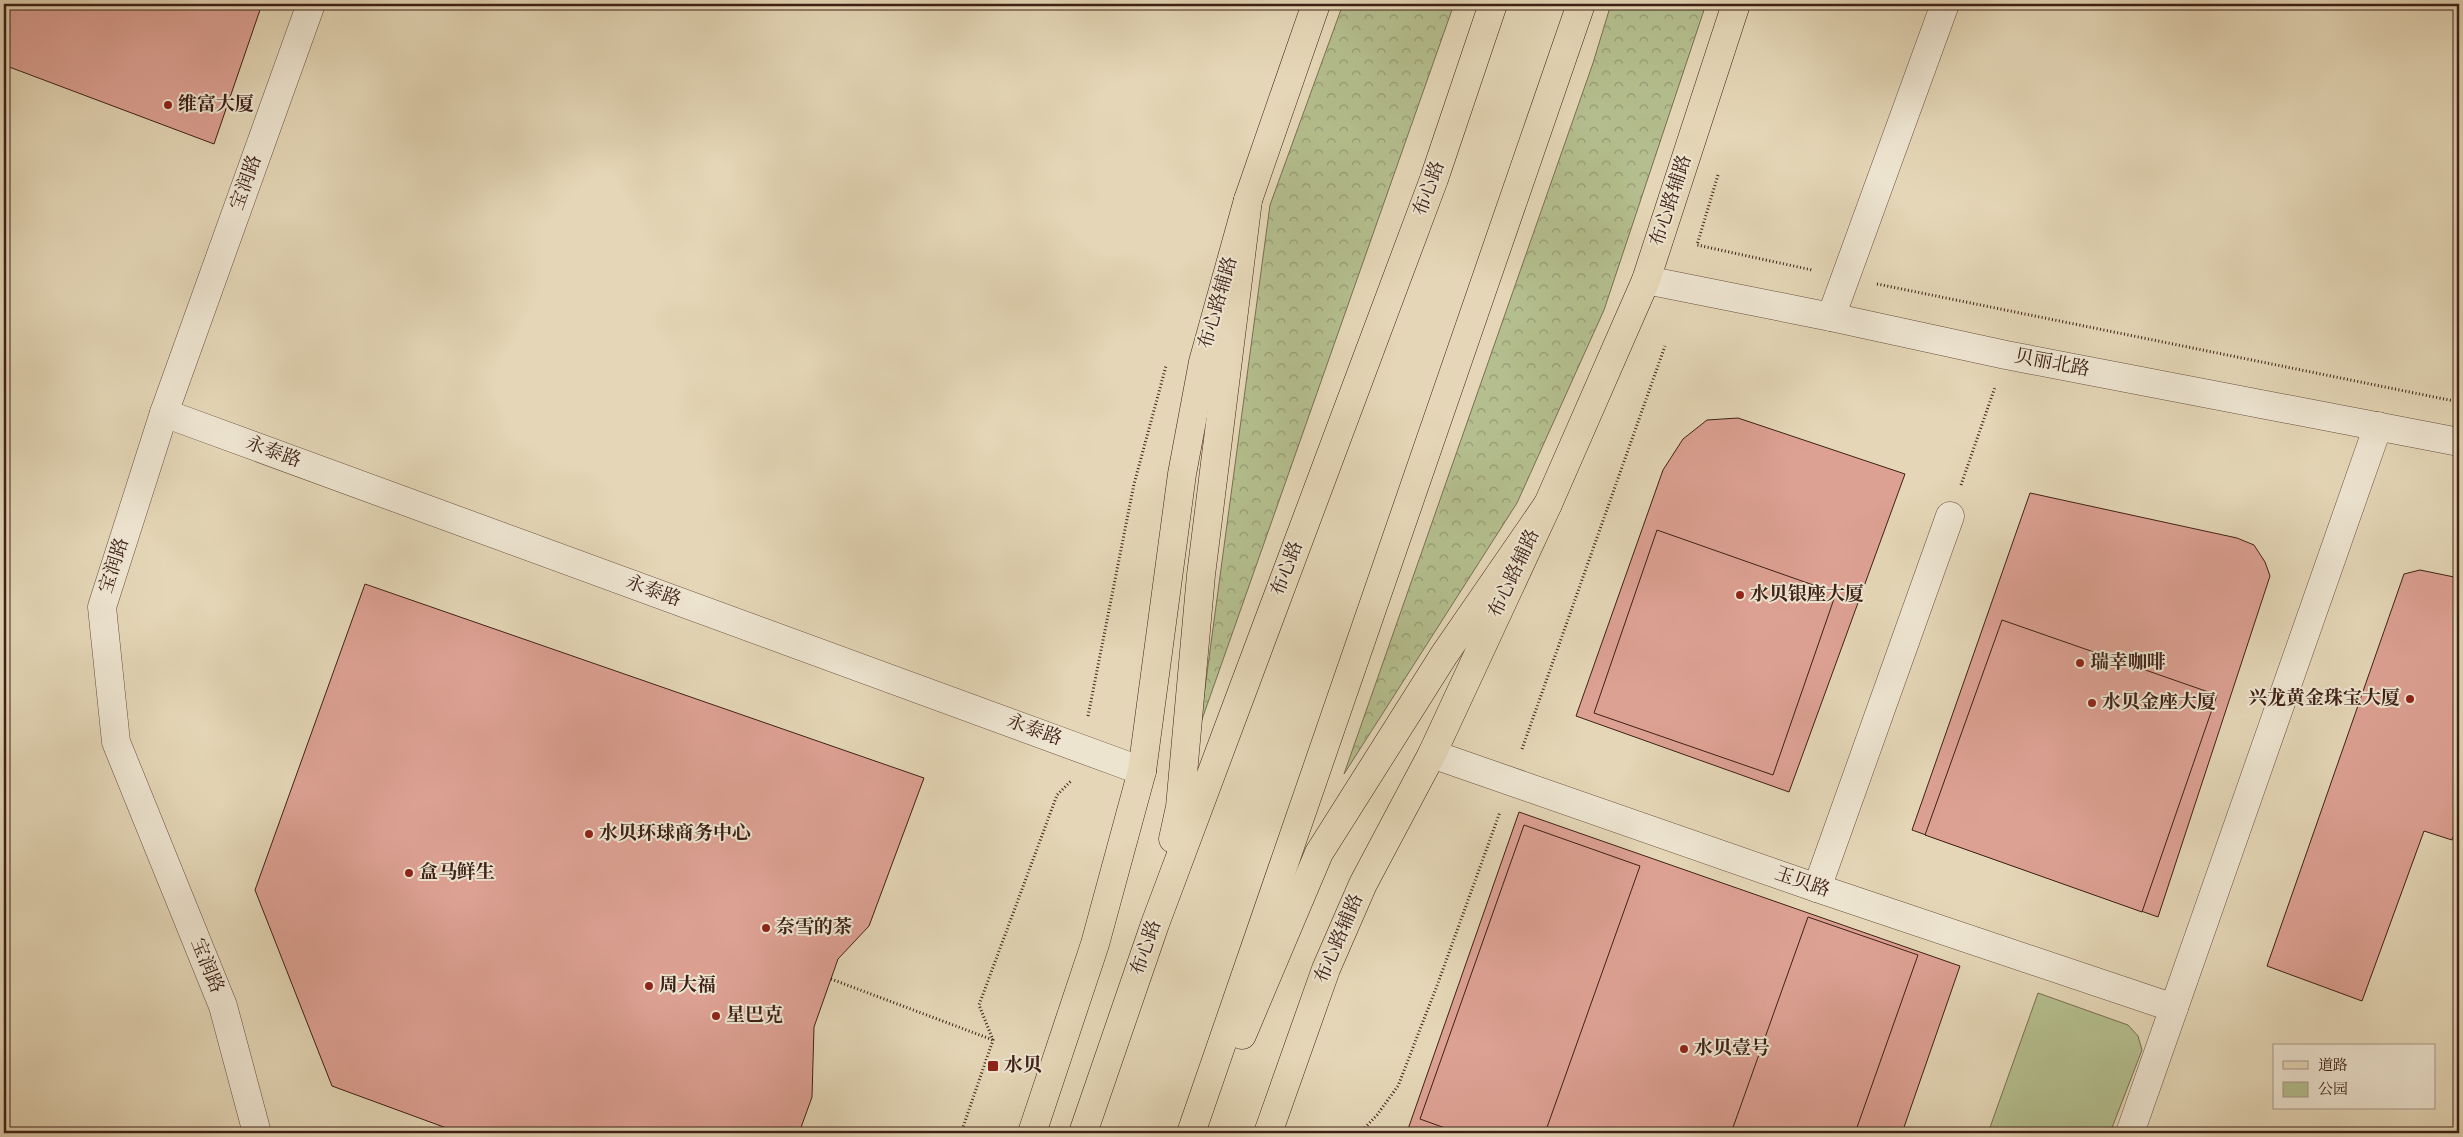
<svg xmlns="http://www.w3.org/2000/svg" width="2463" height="1137" viewBox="0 0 2463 1137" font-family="'Sorts Mill Goudy','Noto Serif SC',serif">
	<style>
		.green { fill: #b4be8e; stroke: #796f52 }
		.forest { fill: url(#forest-crowns); stroke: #796f52 }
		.building { fill: #dda193; stroke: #3e2016 }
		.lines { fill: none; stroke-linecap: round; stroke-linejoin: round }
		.minor-casing { stroke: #684e3e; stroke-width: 29 }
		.major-casing { stroke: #3e2016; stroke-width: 29 }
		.highway-casing { stroke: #3e2016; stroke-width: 29 }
		.path { stroke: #3e2016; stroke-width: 3; stroke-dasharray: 1 2.5; stroke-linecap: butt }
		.minor { stroke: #ede4d0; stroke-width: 28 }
		.major { stroke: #e4d6b6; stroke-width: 28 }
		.highway { stroke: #e4d6b6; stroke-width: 28 }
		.poi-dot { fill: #8f2418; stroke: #ede4d0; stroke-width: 2 }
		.labels { text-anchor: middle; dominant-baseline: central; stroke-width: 4; stroke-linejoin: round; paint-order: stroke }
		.poi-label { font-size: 19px; font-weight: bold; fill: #3e2016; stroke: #ede4d0; text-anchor: start }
		.street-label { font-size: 19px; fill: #3e2016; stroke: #ede4d0 }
	</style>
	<defs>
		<pattern id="forest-crowns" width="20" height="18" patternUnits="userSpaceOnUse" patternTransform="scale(1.25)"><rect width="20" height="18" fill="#b4be8e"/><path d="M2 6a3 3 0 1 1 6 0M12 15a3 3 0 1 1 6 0" fill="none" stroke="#949a73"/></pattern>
	</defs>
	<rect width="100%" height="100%" fill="#e4d6b6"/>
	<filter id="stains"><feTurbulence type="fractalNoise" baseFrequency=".004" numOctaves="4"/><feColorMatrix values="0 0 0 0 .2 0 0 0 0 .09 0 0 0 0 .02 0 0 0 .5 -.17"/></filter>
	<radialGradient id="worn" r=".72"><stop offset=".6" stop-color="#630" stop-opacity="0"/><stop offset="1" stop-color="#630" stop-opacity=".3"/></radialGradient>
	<polygon class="green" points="2038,993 2128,1025 2138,1036 2142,1050 2110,1133 1988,1133"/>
	<g class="forest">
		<polygon points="1343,4 1454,4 1200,725 1270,205"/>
		<polygon points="1611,4 1706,4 1604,310 1517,503 1344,774 1593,63"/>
	</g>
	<g class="building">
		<polygon points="4,4 262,4 214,144 4,65"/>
		<polygon points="1738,418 1905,474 1789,792 1576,716 1663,470 1683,439 1707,420"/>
		<polygon points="2030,493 2237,538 2254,545 2265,562 2270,576 2158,917 1912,830"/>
		<polygon points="1657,530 1836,593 1773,775 1594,713"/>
		<polygon points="2420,570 2459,578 2459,820 2452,840 2424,831 2362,1001 2267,966 2404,574"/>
		<polygon points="365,584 924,778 869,926 838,959 814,1027 812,1097 799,1133 460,1133 332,1086 255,890"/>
		<polygon points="2002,620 2217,695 2142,912 1925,835"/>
		<polygon points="1519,812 1960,966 1902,1133 1407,1132"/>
		<polygon points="1524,825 1640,866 1545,1133 1459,1133 1420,1119"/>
		<polygon points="1808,917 1918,955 1855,1133 1731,1133"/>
	</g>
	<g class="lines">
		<defs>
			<g id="minor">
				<polyline points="1646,280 1831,317 2006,355 2459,442"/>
				<polyline points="1831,317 1945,4"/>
				<polyline points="164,413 1142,771"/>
				<polyline points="1432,754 1817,888 2174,1008"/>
				<polyline points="1817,888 1950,516"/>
				<polyline points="257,1133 223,1006 116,742 102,607 164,413 311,4"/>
				<polyline points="2130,1133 2378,426"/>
			</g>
			<g id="major">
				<polyline points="1032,1133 1095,944 1142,771 1182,474 1203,362 1248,200 1316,4"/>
				<polyline points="1268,1133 1326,969 1363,884 1432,754 1548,504 1646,280 1736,4"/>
			</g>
			<g id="highway">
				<polyline points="1173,839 1180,807 1201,575 1248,200"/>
				<polyline points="1242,1035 1319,853 1444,655 1548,504"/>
				<polyline points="1083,1133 1155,924 1434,179 1493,4"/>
				<polyline points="1191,1133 1581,4"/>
			</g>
		</defs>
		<use href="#minor" class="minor-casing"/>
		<use href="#major" class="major-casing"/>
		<use href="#highway" class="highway-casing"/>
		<g class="path">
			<polyline points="1718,175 1697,245 1812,270"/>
			<polyline points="1877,284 2459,402"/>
			<polyline points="1961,485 1995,387"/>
			<polyline points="1088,716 1134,484 1166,366"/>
			<polyline points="1522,749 1665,346"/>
			<polyline points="831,979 993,1040"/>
			<polyline points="961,1133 993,1040 979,1005 1057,795 1072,780"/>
			<polyline points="1360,1133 1377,1115 1398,1086 1438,983 1500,812"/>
		</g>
		<use href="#minor" class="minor"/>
		<use href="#major" class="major"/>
		<use href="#highway" class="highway"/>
	</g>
	<g class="poi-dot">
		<circle cx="168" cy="105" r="5"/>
		<circle cx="1740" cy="595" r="5"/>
		<circle cx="2080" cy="663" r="5"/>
		<circle cx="2410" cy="699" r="5"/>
		<circle cx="2092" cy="703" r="5"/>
		<circle cx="589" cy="834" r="5"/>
		<circle cx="409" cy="873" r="5"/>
		<circle cx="766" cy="928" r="5"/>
		<circle cx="649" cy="986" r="5"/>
		<circle cx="716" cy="1016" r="5"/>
		<circle cx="1684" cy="1049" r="5"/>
		<rect x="987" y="1060" width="12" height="12" rx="2.5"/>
	</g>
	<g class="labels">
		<g class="poi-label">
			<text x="178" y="105">维富大厦</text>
			<text x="1750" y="595">水贝银座大厦</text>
			<text x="2090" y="663">瑞幸咖啡</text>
			<text x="2400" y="699" text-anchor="end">兴龙黄金珠宝大厦</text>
			<text x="2102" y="703">水贝金座大厦</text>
			<text x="599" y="834">水贝环球商务中心</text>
			<text x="419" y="873">盒马鲜生</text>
			<text x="776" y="928">奈雪的茶</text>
			<text x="659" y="986">周大福</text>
			<text x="726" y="1016">星巴克</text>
			<text x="1694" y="1049">水贝壹号</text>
			<text x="1004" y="1066">水贝</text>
		</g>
		<g class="street-label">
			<text transform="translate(247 183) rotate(-70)">宝润路</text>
			<text transform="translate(1430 189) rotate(-70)">布心路</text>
			<text transform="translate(1672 201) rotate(-72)">布心路辅路</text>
			<text transform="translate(1219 303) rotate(-74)">布心路辅路</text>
			<text transform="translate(2052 364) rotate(11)">贝丽北路</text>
			<text transform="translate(273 453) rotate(20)">永泰路</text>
			<text transform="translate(115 566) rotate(-72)">宝润路</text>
			<text transform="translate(1288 569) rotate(-69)">布心路</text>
			<text transform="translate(1515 574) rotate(-65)">布心路辅路</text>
			<text transform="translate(653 592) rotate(20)">永泰路</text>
			<text transform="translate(1034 731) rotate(20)">永泰路</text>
			<text transform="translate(1802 883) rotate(19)">玉贝路</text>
			<text transform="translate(1340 939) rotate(-67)">布心路辅路</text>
			<text transform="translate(1147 948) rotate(-71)">布心路</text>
			<text transform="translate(206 966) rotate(68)">宝润路</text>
		</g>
	</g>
	<rect width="2463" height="1137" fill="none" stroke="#e4d6b6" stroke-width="20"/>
	<rect x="5" y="5" width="2453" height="1127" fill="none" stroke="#3e2016" stroke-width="2.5"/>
	<rect x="10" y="10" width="2443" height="1117" fill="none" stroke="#3e2016"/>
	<rect x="2273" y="1044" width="162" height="65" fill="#ede4d0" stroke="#a79686"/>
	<rect x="2283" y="1061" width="25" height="8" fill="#e4d6b6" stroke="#a79686"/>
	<text x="2318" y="1070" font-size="15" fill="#3e2016">道路</text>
	<rect x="2283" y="1082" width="25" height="15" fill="#b4be8e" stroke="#a79686"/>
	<text x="2318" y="1094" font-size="15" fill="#3e2016">公园</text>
	<rect width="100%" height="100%" filter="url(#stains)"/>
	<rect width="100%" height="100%" fill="url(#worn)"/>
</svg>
